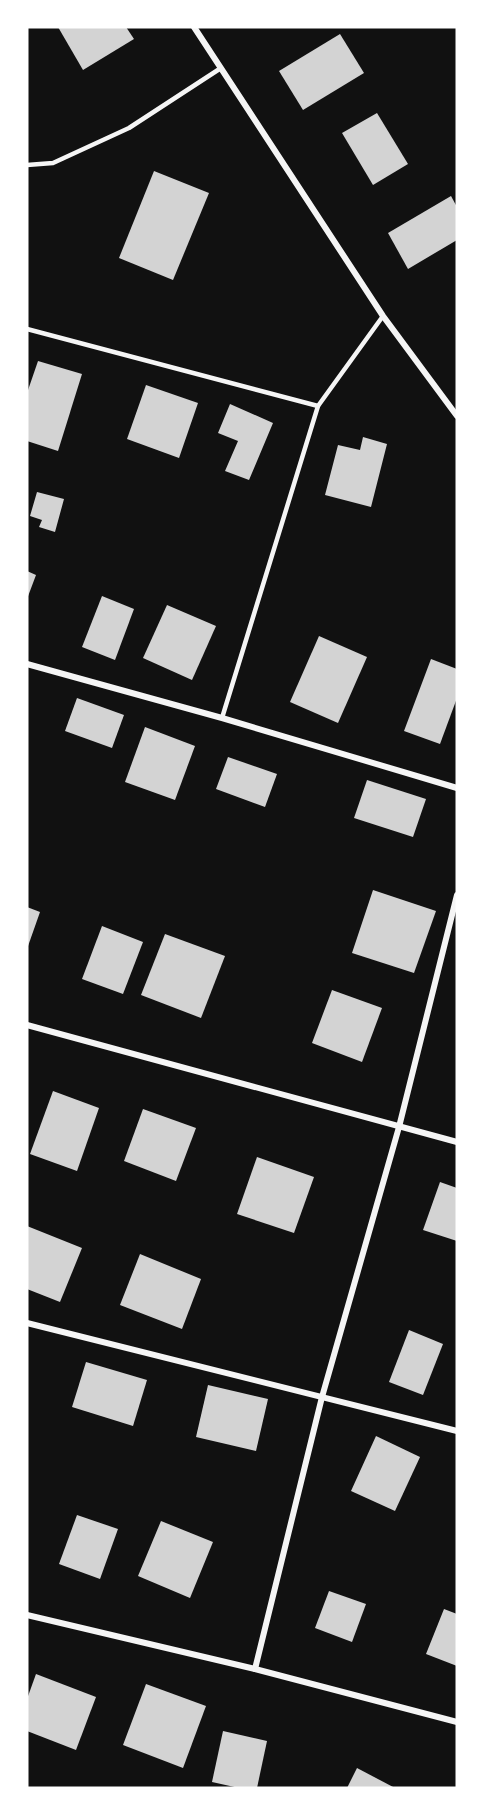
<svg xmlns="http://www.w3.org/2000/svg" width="484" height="1815" viewBox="0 0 484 1815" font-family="Inter,sans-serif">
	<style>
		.building { fill: #d3d3d3 }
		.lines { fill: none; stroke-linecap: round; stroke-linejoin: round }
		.service { stroke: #f5f5f5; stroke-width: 4.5 }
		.minor { stroke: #f5f5f5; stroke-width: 6 }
	</style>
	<rect width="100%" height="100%" fill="#111"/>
	<g class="building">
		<polygon points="58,27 126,27 134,39 83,70"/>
		<polygon points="340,34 364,73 303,110 279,71"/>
		<polygon points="377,113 408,164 373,185 342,133"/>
		<polygon points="154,171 209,193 173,280 119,258"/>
		<polygon points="451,196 457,207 457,240 408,269 388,233"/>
		<polygon points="38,361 82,374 58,451 27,441 27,393"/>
		<polygon points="146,385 198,403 179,458 127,439"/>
		<polygon points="230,404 273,423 249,480 225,471 238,441 218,433"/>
		<polygon points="363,437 387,444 371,507 325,495 338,445 360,450"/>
		<polygon points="37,492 64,499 55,532 39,527 42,520 30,516"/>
		<polygon points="27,571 36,575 27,599"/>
		<polygon points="102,596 134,609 115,660 82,647"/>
		<polygon points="167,605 216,626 192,680 143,658"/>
		<polygon points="319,636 367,657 338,723 290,702"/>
		<polygon points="431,659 457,669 457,698 440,744 404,731"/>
		<polygon points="77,698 124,715 112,748 65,731"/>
		<polygon points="145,727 195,746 175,800 125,782"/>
		<polygon points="228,757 277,774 265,807 216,789"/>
		<polygon points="367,780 426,799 413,837 354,818"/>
		<polygon points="373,890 436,911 414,973 352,953"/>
		<polygon points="27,907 40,912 27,949"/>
		<polygon points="102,926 143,942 123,994 82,979"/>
		<polygon points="165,934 225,956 201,1018 141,995"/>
		<polygon points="332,990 382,1008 362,1062 312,1043"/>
		<polygon points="53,1091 99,1108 77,1171 30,1154"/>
		<polygon points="143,1109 196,1128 176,1181 124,1161"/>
		<polygon points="257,1157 314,1177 294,1233 237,1214"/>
		<polygon points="440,1182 457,1188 457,1241 423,1230"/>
		<polygon points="27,1226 82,1248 60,1302 27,1289"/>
		<polygon points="140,1254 201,1279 182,1329 120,1305"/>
		<polygon points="409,1330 443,1344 423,1395 389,1382"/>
		<polygon points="86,1362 147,1380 133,1426 72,1407"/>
		<polygon points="208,1385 268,1399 256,1451 196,1437"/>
		<polygon points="376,1436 420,1457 395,1511 351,1491"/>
		<polygon points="77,1515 118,1529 100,1579 59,1564"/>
		<polygon points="161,1521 213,1542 190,1598 138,1576"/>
		<polygon points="329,1591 366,1604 352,1642 315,1628"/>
		<polygon points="444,1609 457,1614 457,1666 426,1654"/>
		<polygon points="36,1674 96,1697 76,1750 27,1731 27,1699"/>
		<polygon points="146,1684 206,1706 183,1768 123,1745"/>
		<polygon points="223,1731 267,1741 257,1788 239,1788 212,1782"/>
		<polygon points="357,1768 395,1788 347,1788"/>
	</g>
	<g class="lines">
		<g class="service">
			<polyline points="27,165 53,163 129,128 221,68"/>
			<polyline points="27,329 318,406"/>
			<polyline points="222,718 318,406 383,316"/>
		</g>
		<g class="minor">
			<polyline points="194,27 383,316 457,416"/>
			<polyline points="27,664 222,718 457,788"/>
			<polyline points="27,1025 457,1142"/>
			<polyline points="27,1323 457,1431"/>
			<polyline points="27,1615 255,1669 457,1722"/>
			<polyline points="255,1669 322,1397 399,1127 457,895"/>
		</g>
	</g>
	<rect width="484" height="1815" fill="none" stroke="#ffffff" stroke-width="57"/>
</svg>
